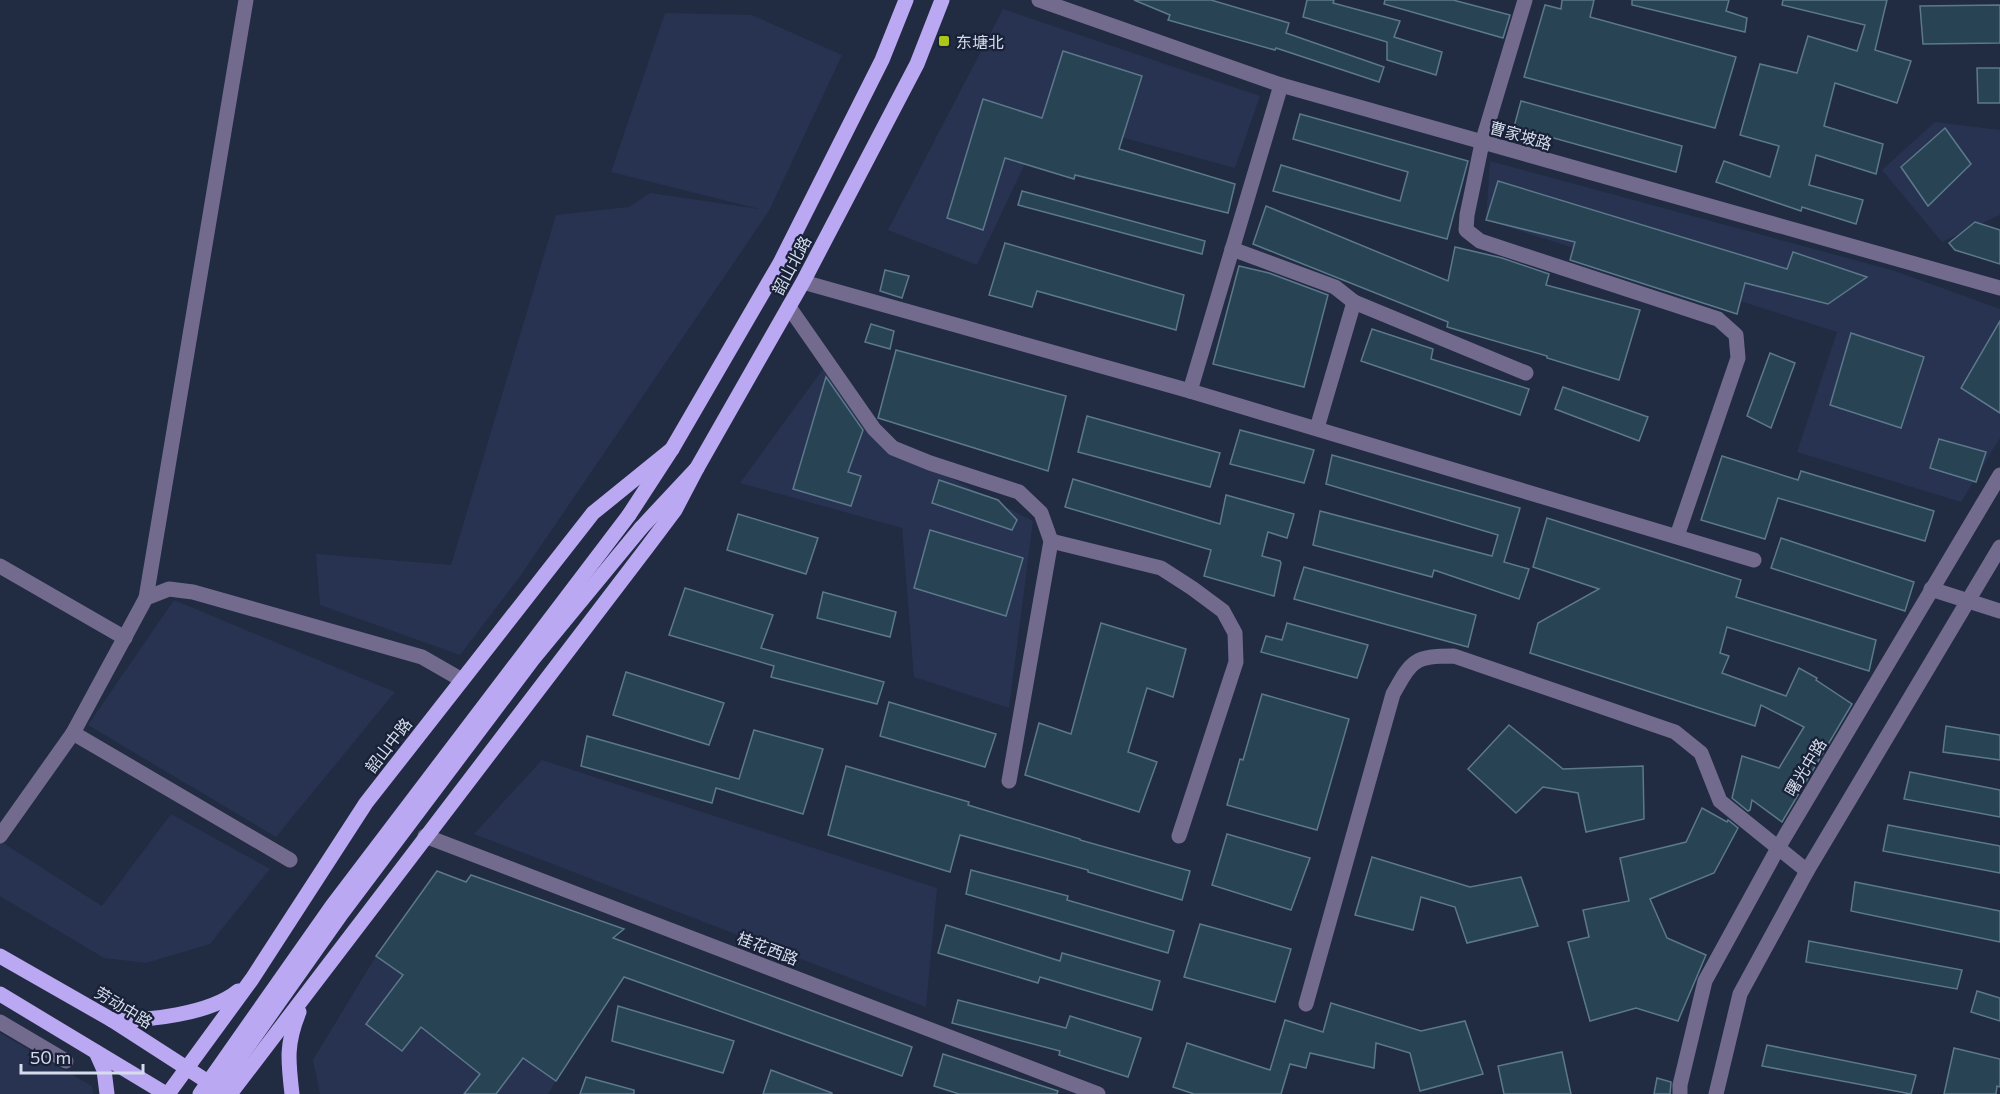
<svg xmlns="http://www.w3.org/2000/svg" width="2000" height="1094" viewBox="0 0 2000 1094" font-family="Commissioner,'Noto Sans SC',sans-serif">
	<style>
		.built { fill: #273350 }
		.building { fill: #284354; stroke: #5c798b; stroke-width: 1.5 }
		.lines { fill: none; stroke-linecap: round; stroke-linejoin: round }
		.minor { stroke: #736b8e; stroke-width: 15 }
		.major { stroke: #bba8f2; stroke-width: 15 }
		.major-bridge { stroke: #bba8f2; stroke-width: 15 }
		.poi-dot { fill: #aac717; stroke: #182137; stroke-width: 2 }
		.labels { text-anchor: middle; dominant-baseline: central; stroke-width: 4.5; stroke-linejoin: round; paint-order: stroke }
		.poi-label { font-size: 16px; fill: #d5dceb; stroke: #182137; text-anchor: start }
		.street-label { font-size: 16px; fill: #d5dceb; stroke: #182137 }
	</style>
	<rect width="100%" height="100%" fill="#212b42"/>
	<g class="built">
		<polygon points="1003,9 1260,96 1235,168 1047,117 977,265 888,230"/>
		<polygon points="665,13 752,15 842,55 769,211 521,575 460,655 320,605 316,554 451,565 556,215 629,207 650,193 759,209 611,172"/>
		<polygon points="1935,122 2000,130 2000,215 1942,242 1882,170"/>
		<polygon points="1490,161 1895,271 2000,309 2000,438 1961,502 1797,452 1837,332 1486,220"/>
		<polygon points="828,362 893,448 1033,521 1009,708 914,677 902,528 740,483"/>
		<polygon points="174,600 395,692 276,837 88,725"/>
		<polygon points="542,760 937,888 926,1007 474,834"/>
		<polygon points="171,814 270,869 210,944 146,963 104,958 0,896 0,841 102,906"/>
		<polygon points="376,956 556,1081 548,1094 320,1094 313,1060"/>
		<polygon points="0,1033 92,1086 93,1094 0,1094"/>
	</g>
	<g class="building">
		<polygon points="1134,0 1211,0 1289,23 1286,33 1384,67 1379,82 1276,48 1275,50 1168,20 1170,15"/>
		<polygon points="1307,0 1334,0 1333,3 1400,21 1394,37 1442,52 1436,75 1387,60 1387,42 1303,17"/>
		<polygon points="1385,0 1453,0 1510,15 1503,38 1384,4"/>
		<polygon points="1562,0 1594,0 1590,17 1736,57 1715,128 1524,77 1545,5 1561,9"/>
		<polygon points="1632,0 1729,0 1726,11 1747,18 1745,32 1632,5"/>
		<polygon points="1783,0 1887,0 1875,50 1911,61 1897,103 1835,83 1824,126 1883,144 1876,174 1816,155 1809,185 1863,200 1856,224 1802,207 1801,211 1716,182 1724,161 1770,177 1779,146 1740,135 1760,64 1797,73 1808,36 1857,51 1865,25 1782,5"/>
		<polygon points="2000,5 2000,43 1923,44 1920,6"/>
		<polygon points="1063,51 1142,76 1119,149 1235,184 1228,213 1075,175 1074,179 1005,158 983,230 947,218 983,99 1042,118"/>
		<polygon points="1977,68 2000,68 2000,103 1978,103"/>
		<polygon points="1521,101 1682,146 1676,172 1514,127"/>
		<polygon points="1300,114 1468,161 1447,239 1273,191 1281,165 1400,201 1408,172 1293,139"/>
		<polygon points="1945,128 1971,164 1928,206 1901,167"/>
		<polygon points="1498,181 1787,269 1793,252 1867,277 1828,304 1745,283 1737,314 1570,260 1575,242 1486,220"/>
		<polygon points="1022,191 1205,241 1202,254 1018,205"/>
		<polygon points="1266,206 1448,281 1455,247 1502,258 1549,274 1546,285 1640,310 1619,380 1547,358 1547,356 1447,327 1448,322 1253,244"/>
		<polygon points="1975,222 2000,230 2000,264 1955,250 1949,243"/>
		<polygon points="1005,243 1184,295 1176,330 1037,291 1032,307 989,295"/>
		<polygon points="1239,266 1269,273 1328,295 1304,387 1213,364"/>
		<polygon points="885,270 909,276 902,298 880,291"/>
		<polygon points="2000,321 2000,413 1961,388"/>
		<polygon points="871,324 894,331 890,349 865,342"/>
		<polygon points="1372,329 1433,349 1431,359 1529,389 1520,415 1361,361"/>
		<polygon points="1851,333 1924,357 1901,428 1830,405"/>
		<polygon points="896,350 1066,396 1048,471 878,418"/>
		<polygon points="1770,353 1795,363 1771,428 1747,416"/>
		<polygon points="826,377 863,430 848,472 861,476 851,506 793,489"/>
		<polygon points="1563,387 1648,417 1639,441 1555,409"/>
		<polygon points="1087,416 1220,453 1210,487 1078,452"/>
		<polygon points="1240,430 1314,450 1304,483 1230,464"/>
		<polygon points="1939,439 1986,452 1976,482 1930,468"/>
		<polygon points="1332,455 1520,508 1504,562 1529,569 1519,599 1434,570 1432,577 1313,545 1320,511 1492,556 1498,535 1326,484"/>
		<polygon points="1722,456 1798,480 1801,471 1934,511 1925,541 1778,498 1765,539 1701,520"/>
		<polygon points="1073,479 1220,524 1226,495 1294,514 1287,538 1268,532 1262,556 1280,561 1281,563 1274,596 1204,576 1211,550 1065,507"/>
		<polygon points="939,480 998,500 1017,520 1012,530 932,503"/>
		<polygon points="738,514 818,538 806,574 727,550"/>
		<polygon points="1547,518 1741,580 1736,597 1876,640 1869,671 1727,627 1720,653 1729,656 1722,673 1786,696 1799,668 1817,678 1816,680 1852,704 1782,822 1752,800 1750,810 1748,811 1732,798 1742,756 1779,768 1804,727 1761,705 1755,726 1530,653 1538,623 1599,589 1533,567"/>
		<polygon points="930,530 1023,558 1006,616 914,588"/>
		<polygon points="1781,538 1914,582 1905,611 1771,568"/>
		<polygon points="1304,567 1476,615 1468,647 1294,599"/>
		<polygon points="685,588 773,615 761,648 884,682 877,704 771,677 774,666 669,635"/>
		<polygon points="823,592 896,612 890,637 817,618"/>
		<polygon points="1101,623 1186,649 1173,697 1147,688 1128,752 1157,762 1139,812 1025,775 1039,723 1071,734"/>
		<polygon points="1287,623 1368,645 1357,678 1261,652 1266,636 1282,640"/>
		<polygon points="626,672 724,703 709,745 613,715"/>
		<polygon points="1262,694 1349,719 1317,830 1227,805 1240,759 1243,760"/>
		<polygon points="889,702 996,734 985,767 880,736"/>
		<polygon points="1509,725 1563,769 1643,766 1644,819 1586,832 1578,793 1543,787 1516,813 1468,769"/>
		<polygon points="1946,726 2000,735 2000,760 1943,752"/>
		<polygon points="754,730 823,749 803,814 716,788 712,803 581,766 587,736 739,779"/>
		<polygon points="846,766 969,802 968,805 1080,839 1080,840 1190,871 1182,900 1088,872 1088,870 960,835 950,872 828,835"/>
		<polygon points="1910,772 2000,790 2000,817 1904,799"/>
		<polygon points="1702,808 1727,822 1728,820 1738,828 1714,873 1650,899 1667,938 1706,955 1678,1021 1636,1008 1590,1021 1568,942 1589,937 1583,910 1629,901 1620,858 1686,842"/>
		<polygon points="1888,825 2000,846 2000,873 1883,851"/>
		<polygon points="1227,834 1310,858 1291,910 1212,885"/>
		<polygon points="1372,857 1470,887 1521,877 1538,926 1467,943 1455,907 1421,897 1413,930 1355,915"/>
		<polygon points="971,870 1068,896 1067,900 1174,931 1168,953 966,894"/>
		<polygon points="437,871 466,882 471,875 624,929 613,938 912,1047 902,1076 624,977 556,1081 523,1058 496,1094 464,1094 480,1074 421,1027 402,1051 366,1024 403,975 376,956"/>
		<polygon points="1855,882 2000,911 2000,942 1851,911"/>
		<polygon points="1200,924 1291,949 1275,1002 1184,977"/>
		<polygon points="946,925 1060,961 1062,953 1160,981 1152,1010 1040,977 1038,983 938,953"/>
		<polygon points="1809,941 1962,970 1957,989 1806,962"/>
		<polygon points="1977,991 2000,998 2000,1021 1971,1012"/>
		<polygon points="958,1000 1066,1028 1070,1016 1141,1038 1128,1077 1059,1055 1060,1051 952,1023"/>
		<polygon points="1331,1003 1421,1031 1465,1021 1483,1074 1420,1091 1410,1053 1376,1043 1374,1068 1310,1053 1306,1068 1290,1064 1281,1094 1194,1094 1173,1087 1187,1043 1270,1070 1285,1020 1323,1032"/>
		<polygon points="618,1006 734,1041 723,1073 612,1041"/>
		<polygon points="1767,1045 1916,1075 1911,1094 1762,1066"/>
		<polygon points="1954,1048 2000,1059 2000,1087 1997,1086 1996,1094 1944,1094"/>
		<polygon points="1562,1052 1571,1094 1504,1094 1498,1066"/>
		<polygon points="943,1054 1058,1091 1057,1094 959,1094 934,1086"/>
		<polygon points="771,1070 832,1093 832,1094 763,1094"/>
		<polygon points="586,1077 634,1090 634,1094 580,1094"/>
		<polygon points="1657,1078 1671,1082 1670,1094 1654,1094"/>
	</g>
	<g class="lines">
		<g class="minor">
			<polyline points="1039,0 1281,85 2000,288"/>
			<polyline points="1525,0 1482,143 1467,215 1466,230 1480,241 1718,319 1736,335 1738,358 1677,536"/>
			<polyline points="1232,249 1335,287 1354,302 1526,373"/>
			<polyline points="803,282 1190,391 1754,560"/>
			<polyline points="789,307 874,429 893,448 930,463 1019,492 1041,513 1051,541 1009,781"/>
			<polyline points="1190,391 1281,85"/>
			<polyline points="1317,428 1354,302"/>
			<polyline points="1051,541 1161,568 1192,588 1223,611 1235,633 1236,662 1179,836"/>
			<polyline points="0,566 125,638"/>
			<polyline points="1931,589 2000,611"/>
			<polyline points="146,598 246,0"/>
			<polyline points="0,836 73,733"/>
			<polyline points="425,836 1098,1094"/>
			<polyline points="290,860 73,733 146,598 169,589 193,592 422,657 462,680"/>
			<path d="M1306 1004 1393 694C1412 660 1414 656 1454 656L1675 732 1701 753 1720 801 1807 871"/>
			<polyline points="0,1022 66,1061"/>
			<polyline points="1680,1094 1680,1085 1705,981 1778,848 2000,475"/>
			<polyline points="1716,1094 1740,994 1807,871 2000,547"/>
		</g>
		<g class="major">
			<polyline points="629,515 672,449 780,263 882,60 906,0"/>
			<polyline points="641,528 697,468 803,282 917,64 942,0"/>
			<polyline points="0,956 112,1020 219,1089"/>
			<polyline points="0,994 166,1094"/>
			<path d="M112 1020C148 1021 210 1014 238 991"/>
			<polyline points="96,1052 104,1070 107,1094"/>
			<polyline points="168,1094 252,979 366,803 593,513 672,449"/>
			<polyline points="230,1094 648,546 675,510 697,468"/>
			<path d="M292 1094C288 1060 286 1044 299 1012"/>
		</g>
		<g class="major-bridge">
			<polyline points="200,1094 332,906 629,515"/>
			<polyline points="214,1094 342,913 533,659 641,528"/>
		</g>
	</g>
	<rect class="poi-dot" x="938" y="35" width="12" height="12" rx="3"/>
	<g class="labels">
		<g class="poi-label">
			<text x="956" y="41">东塘北</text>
		</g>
		<g class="street-label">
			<text transform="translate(1521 135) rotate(16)">曹家坡路</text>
			<text transform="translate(791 265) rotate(-62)">韶山北路</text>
			<text transform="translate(388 745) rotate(-52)">韶山中路</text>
			<text transform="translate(1805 767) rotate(-59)">曙光中路</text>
			<text transform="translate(768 948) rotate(21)">桂花西路</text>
			<text transform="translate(124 1007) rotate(31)">劳动中路</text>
		</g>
	</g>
	<path d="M21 1064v9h122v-9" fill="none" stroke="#d5dceb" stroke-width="3"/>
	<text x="30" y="1064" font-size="18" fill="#d5dceb" stroke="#182137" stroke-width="4.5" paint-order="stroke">50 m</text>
</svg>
